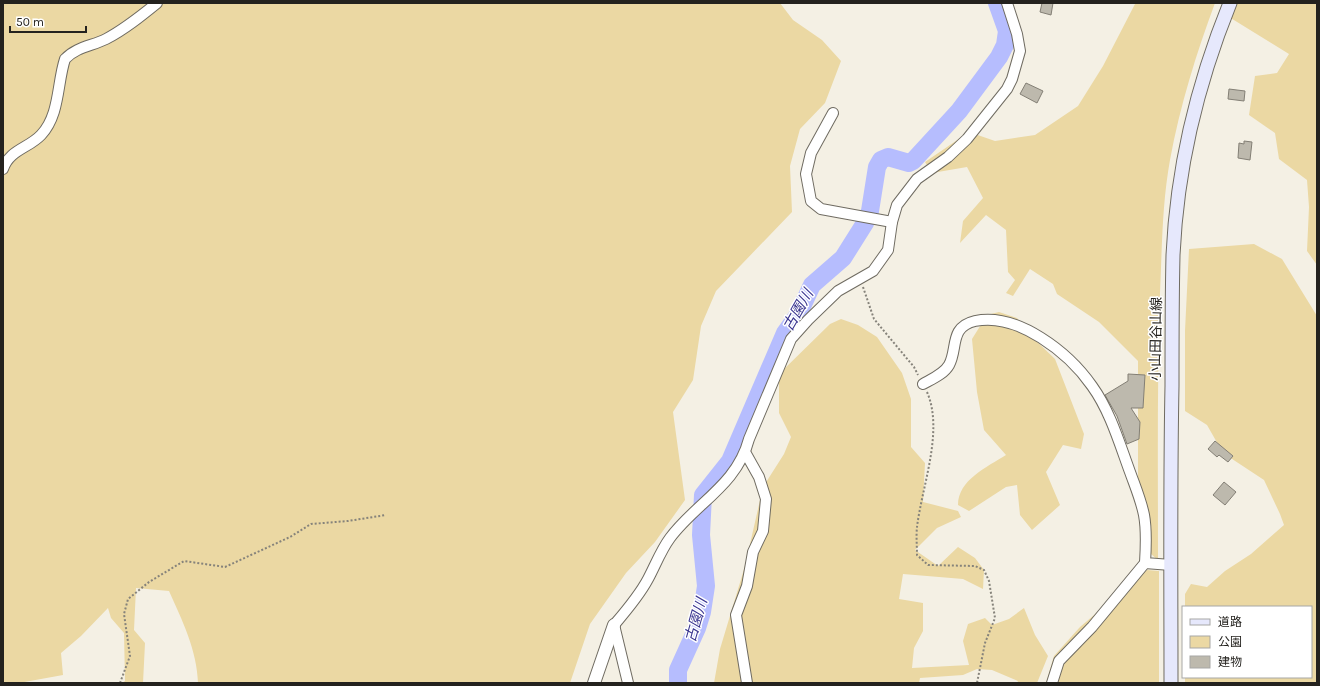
<svg xmlns="http://www.w3.org/2000/svg" width="1320" height="686" viewBox="0 0 1320 686" font-family="Karla,'Noto Sans JP',sans-serif">
	<style>
		.green { fill: #ebd8a3 }
		.lines { fill: none; stroke-linecap: round; stroke-linejoin: round }
		.river { stroke: #b6bdfe; stroke-width: 18 }
		.building { fill: #bdb9ad; stroke: #837f75 }
		.minor-casing { stroke: #6f6b61; stroke-width: 12 }
		.tertiary-casing { stroke: #6f6b61; stroke-width: 14 }
		.secondary-casing { stroke: #6f6b61; stroke-width: 15 }
		.path { stroke: #86837b; stroke-width: 2; stroke-dasharray: 2 2; stroke-linecap: butt }
		.minor { stroke: #fff; stroke-width: 10 }
		.tertiary { stroke: #fff; stroke-width: 12 }
		.secondary { stroke: #e6e8fc; stroke-width: 13 }
		.labels { text-anchor: middle; dominant-baseline: central; stroke-width: 3; stroke-linejoin: round; paint-order: stroke }
		.street-label { font-size: 14px; fill: #24221e; stroke: #fff }
		.water-label { font-size: 15px; font-style: italic; fill: #3a3590; stroke: #fff }
	</style>
	<rect width="100%" height="100%" fill="#f4f0e4"/>
	<g class="green">
		<path d="M3 3H780L793 20 822 40 841 61 825 103 800 129 790 166 792 212 716 291 701 326 693 380 673 412 685 500 655 542 626 573 590 624 570 683H198C197 650 182 620 169 591L136 588 134 630 145 643 143 683H122L125 681 124 633 111 618 108 608 81 636 61 653 63 675 19 683H3Z"/>
		<path d="M1215 3C1196 54 1180 106 1170 160 1162 204 1162 249 1160 293 1157 382 1158 471 1158 560L1151 554 1146 522 1138 502V361L1099 322 1057 294 1053 284 1030 269 1013 296 1006 293 1015 280 1008 272 1006 230 986 215 960 243 963 221 983 198 967 167 932 173 925 162 969 132 995 141 1035 135 1078 106 1103 66 1135 4Z"/>
		<polygon points="1236,3 1317,3 1317,265 1307,251 1309,207 1307,180 1279,159 1275,133 1249,115 1255,76 1277,73 1289,54 1229,17"/>
		<polygon points="1254,244 1282,259 1317,316 1317,683 1185,683 1185,677 1311,677 1311,607 1185,607 1185,594 1191,584 1207,587 1225,571 1251,554 1284,525 1280,514 1264,480 1223,453 1207,425 1185,411 1185,331 1189,249"/>
		<path d="M999 312 1017 318 1030 335 1055 359 1084 434 1081 449 1063 445 1046 472 1060 505 1032 530 1020 515 1017 485 1006 487 969 511 958 505C958 480 987 467 1006 455L984 430 977 392 972 339 987 315Z"/>
		<polygon points="841,319 858,325 877,337 902,373 911,399 911,447 925,463 923,502 958,511 961,517 937,528 915,550 938,566 958,547 975,558 984,570 983,589 963,579 903,574 899,599 923,603 923,631 914,648 912,668 969,665 963,641 968,624 985,618 992,625 1009,619 1024,608 1035,635 1048,656 1037,683 1017,683 1018,681 992,670 977,669 963,675 920,678 919,683 714,683 720,649 745,566 763,487 784,454 791,437 779,413 779,374 830,324"/>
		<polygon points="1147,570 1159,571 1159,683 1046,683 1054,656 1080,627"/>
	</g>
	<g class="lines">
		<polyline class="river" points="678,683 678,670 697,628 702,612 706,586 701,535 703,495 730,461 785,333 798,315 812,285 843,258 865,223 870,211 877,167 881,160 888,157 909,163 913,161 959,111 999,57 1005,45 1007,31 997,3"/>
	</g>
	<g class="building">
		<polygon points="1042,3 1053,3 1051,15 1040,12"/>
		<polygon points="1026,83 1043,91 1037,103 1020,94"/>
		<polygon points="1229,89 1245,91 1244,101 1228,99"/>
		<polygon points="1244,141 1252,142 1250,160 1238,158 1239,143 1244,144"/>
		<polygon points="1128,374 1145,375 1143,408 1131,408 1140,422 1139,439 1127,444 1117,416 1105,395 1128,381"/>
		<polygon points="1215,441 1233,456 1228,462 1219,455 1217,457 1208,449"/>
		<polygon points="1224,482 1236,492 1225,505 1213,495"/>
	</g>
	<g class="lines">
		<defs>
			<g id="minor">
				<polyline points="833,113 811,153 806,174 811,201 821,209 892,222"/>
				<path d="M3 169C9 150 29 148 41 135 60 115 57 83 65 59 76 47 92 46 106 39 125 29 141 16 157 3"/>
				<path d="M923 384C932 379 944 374 949 365 958 349 949 327 975 321 1018 312 1069 353 1092 386 1110 411 1119 442 1130 472 1135 486 1141 500 1144 515 1147 531 1146 547 1145 563L1171 565"/>
				<polyline points="745,452 759,477 766,499 763,531 753,552 747,586 736,615 747,683"/>
				<path d="M628 683 614 625C626 611 639 596 648 579 655 566 661 550 670 538 696 503 737 485 749 439L791 339 808 320 838 291 873 271 888 250 892 222 897 205 917 179 948 157 967 139 1007 89 1012 79 1020 51 1017 34 1007 3"/>
				<polyline points="1052,683 1059,661 1092,627 1145,563"/>
			</g>
			<polyline id="tertiary" points="594,683 614,625"/>
			<path id="secondary" d="M1171 683C1171 584 1170 485 1172 386 1172 342 1172 298 1173 255 1177 168 1198 82 1230 3"/>
		</defs>
		<use href="#minor" class="minor-casing"/>
		<use href="#tertiary" class="tertiary-casing"/>
		<use href="#secondary" class="secondary-casing"/>
		<g class="path">
			<polyline points="863,287 874,319 914,367 918,375"/>
			<path d="M927 392C944 431 922 486 917 527 916 536 917 546 917 555L928 565 975 566 984 570 989 581 995 618 985 643 977 683"/>
			<polyline points="120,683 130,656 124,614 128,599 149,582 184,561 225,567 290,537 311,524 348,521 386,515"/>
		</g>
		<use href="#minor" class="minor"/>
		<use href="#tertiary" class="tertiary"/>
		<use href="#secondary" class="secondary"/>
	</g>
	<g class="labels">
		<g class="street-label">
			<text transform="translate(1156 339) rotate(-89)">小山田谷山線</text>
		</g>
		<g class="water-label">
			<text transform="translate(798 310) rotate(-60)">古園川</text>
			<text transform="translate(696 620) rotate(-74)">古園川</text>
		</g>
	</g>
	<rect width="1320" height="686" fill="none" stroke="#24221e" stroke-width="8"/>
	<rect x="1182" y="606" width="130" height="72" fill="#ffffff" stroke="#a7a7a5"/>
	<rect x="1190" y="619" width="20" height="6" fill="#e6e8fc" stroke="#a7a7a5"/>
	<text x="1218" y="626" font-size="12" fill="#24221e">道路</text>
	<rect x="1190" y="636" width="20" height="12" fill="#ebd8a3" stroke="#a7a7a5"/>
	<text x="1218" y="646" font-size="12" fill="#24221e">公園</text>
	<rect x="1190" y="656" width="20" height="12" fill="#bdb9ad" stroke="#a7a7a5"/>
	<text x="1218" y="666" font-size="12" fill="#24221e">建物</text>
	<path d="M10 26v6h76v-6" fill="none" stroke="#24221e" stroke-width="2"/>
	<text x="16" y="26" font-size="12" fill="#24221e" stroke="#ffffff" stroke-width="3" paint-order="stroke">50 m</text>
</svg>
